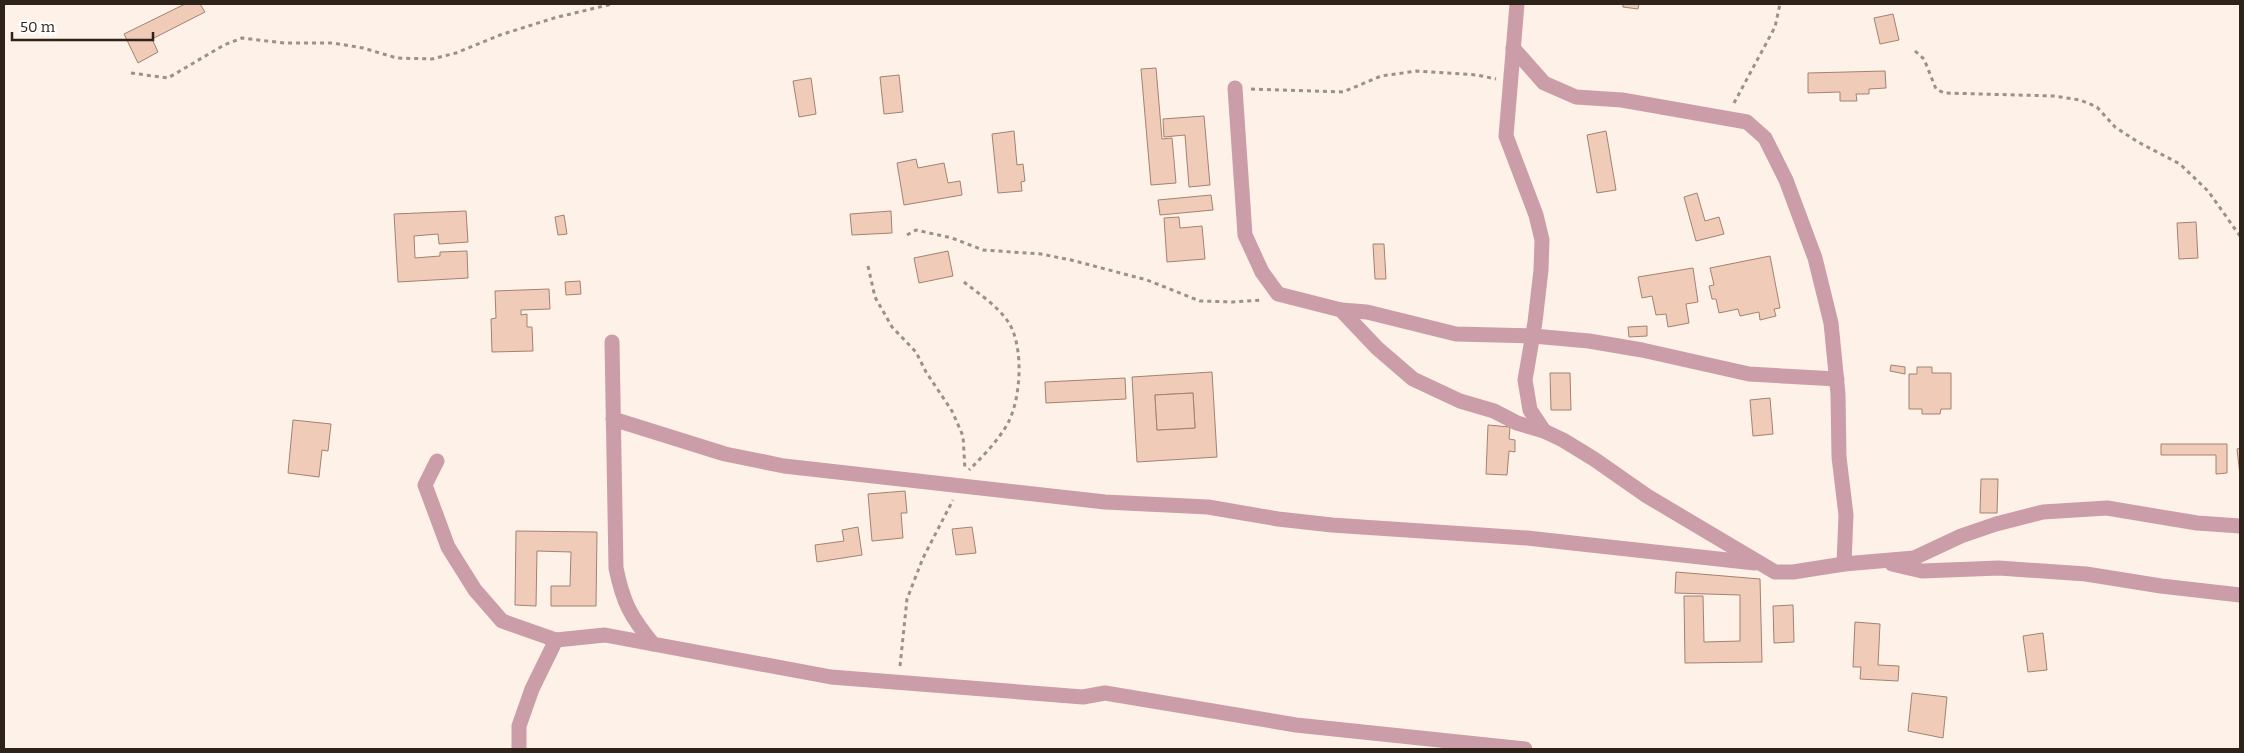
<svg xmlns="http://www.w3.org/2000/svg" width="2244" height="753" viewBox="0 0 2244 753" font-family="Bitter,serif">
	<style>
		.building { fill: #f0cbb8; stroke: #a38270; fill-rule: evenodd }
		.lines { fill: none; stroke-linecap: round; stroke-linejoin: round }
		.path { stroke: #9d9187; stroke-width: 3; stroke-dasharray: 4 4; stroke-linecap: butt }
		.minor { stroke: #cb9da9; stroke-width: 15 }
	</style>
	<rect width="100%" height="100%" fill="#fef1e7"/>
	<g class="building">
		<polygon points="185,4 200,4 205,12 152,39 158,52 138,63 124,34"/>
		<polygon points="1623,4 1639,4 1638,9 1623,7"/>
		<polygon points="1893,14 1899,40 1880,44 1874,18"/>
		<polygon points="1156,68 1162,139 1172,138 1176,183 1151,185 1141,69"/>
		<polygon points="1885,71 1886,88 1869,89 1869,94 1856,94 1857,101 1840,101 1840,92 1808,93 1808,73"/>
		<polygon points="899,75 903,112 884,114 880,77"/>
		<polygon points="811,78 816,114 799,117 793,81"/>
		<polygon points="1204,116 1210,185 1189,187 1185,135 1164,137 1163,119"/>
		<polygon points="1014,131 1017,165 1023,164 1025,181 1021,182 1022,191 998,193 992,134"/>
		<polygon points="1606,131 1616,190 1597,193 1587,135"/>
		<polygon points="916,159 918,168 944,163 948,183 960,181 962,195 904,205 897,163"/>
		<polygon points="1697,193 1705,221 1719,217 1724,234 1696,241 1684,197"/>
		<polygon points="1211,195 1213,210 1160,215 1158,200"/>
		<polygon points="466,211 468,242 439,244 438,234 414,236 415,258 440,256 440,252 467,251 468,278 398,282 394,214"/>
		<polygon points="891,211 892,233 852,235 850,214"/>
		<polygon points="564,215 567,234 558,235 555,217"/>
		<polygon points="1179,217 1180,228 1202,226 1205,259 1167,262 1164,218"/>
		<polygon points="2196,222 2198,258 2179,259 2177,223"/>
		<polygon points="1373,244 1384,244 1386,279 1375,279"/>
		<polygon points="948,251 953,276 919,283 914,258"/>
		<polygon points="1770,256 1780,308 1774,309 1776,316 1760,320 1759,312 1740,316 1738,309 1719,313 1716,299 1712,299 1709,286 1714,285 1710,268"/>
		<polygon points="1693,268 1698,302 1686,304 1689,323 1668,327 1666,314 1656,315 1652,296 1642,298 1638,277"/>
		<polygon points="580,281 581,294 566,295 565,282"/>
		<polygon points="549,289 550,309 521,310 521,315 527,314 527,327 532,327 533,351 492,352 491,319 496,318 495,291"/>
		<polygon points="1647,326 1647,336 1629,337 1628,327"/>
		<polygon points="1891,365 1905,367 1905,374 1890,371"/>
		<polygon points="1917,367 1932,367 1932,373 1951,373 1951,409 1941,409 1940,414 1922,414 1922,409 1909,409 1909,374 1917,374"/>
		<path d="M1212 372 1217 457 1137 462 1132 377ZM1193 393 1195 428 1157 430 1155 395Z"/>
		<polygon points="1550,373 1570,373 1571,410 1551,410"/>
		<polygon points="1125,378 1126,399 1046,403 1045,382"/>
		<polygon points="1193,393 1195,428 1157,430 1155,395"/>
		<polygon points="1770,398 1773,434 1753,436 1750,400"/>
		<polygon points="293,420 331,424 328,451 322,450 319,477 288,473"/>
		<polygon points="1488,425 1510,427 1509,439 1515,440 1515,452 1509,451 1507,475 1486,474"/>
		<polygon points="2161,444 2227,444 2227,473 2216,474 2216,455 2161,455"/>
		<polygon points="2240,448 2240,475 2237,449"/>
		<polygon points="1981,479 1998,479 1997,513 1980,513"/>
		<polygon points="905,491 907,513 901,513 903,538 872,541 868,494"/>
		<polygon points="858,527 862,555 817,562 815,545 844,541 842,530"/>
		<polygon points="972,527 976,553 956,555 952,529"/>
		<polygon points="516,531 597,532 596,606 551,606 551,586 570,586 571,552 537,551 536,606 515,605"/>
		<polygon points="1676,572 1760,579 1762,662 1685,663 1684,596 1703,596 1704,642 1740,641 1740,595 1675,593"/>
		<polygon points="1793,605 1794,642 1774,643 1773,606"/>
		<polygon points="1855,622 1880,624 1878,665 1899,666 1898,681 1860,679 1861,667 1853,667"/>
		<polygon points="2043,633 2047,670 2028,672 2023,636"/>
		<polygon points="1912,693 1947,697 1943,738 1908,731"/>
	</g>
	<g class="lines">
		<g class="path">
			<polyline points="1915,51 1924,59 1936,89 1944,93 2054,96 2080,100 2097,107 2115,127 2138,142 2180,164 2208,191 2240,236"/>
			<polyline points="131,73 168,78 224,45 242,38 284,43 333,43 363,48 397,58 432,59 456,53 500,35 554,18 612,4"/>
			<polyline points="1251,89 1343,92 1381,76 1417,71 1477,75 1496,79"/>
			<polyline points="1734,103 1775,27 1780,4"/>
			<polyline points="907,235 916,230 952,238 983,250 1041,254 1071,260 1147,280 1200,301 1233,302 1262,300"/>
			<polyline points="868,266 875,297 892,327 916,352 926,372 952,411 963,436 965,470"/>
			<path d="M964 282C979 294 998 306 1009 323 1024 348 1021 398 1008 423 998 441 983 456 969 470"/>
			<polyline points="900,666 907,599 923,558 953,500"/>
		</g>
		<g class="minor">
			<polyline points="1517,4 1506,136 1536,215 1542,240 1541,270 1535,322 1525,380 1530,410 1544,431"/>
			<polyline points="1513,48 1544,83 1576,97 1622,100 1747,122 1765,138 1786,180 1815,258 1831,323 1838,394 1839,457 1846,515 1844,564"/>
			<polyline points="1235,88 1245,235 1262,272 1278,294 1341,310 1377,348 1413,379 1460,401 1494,411 1517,423 1544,431 1563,440 1594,459 1647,496 1775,572 1793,572 1844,564 1914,558 1961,536 1996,524 2043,512 2107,508 2197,523 2240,526"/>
			<polyline points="1341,310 1367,312 1456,334 1533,336 1589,341 1642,350 1749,374 1837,379"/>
			<path d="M612 342 616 568C623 603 631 617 653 644L831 677 1083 697 1105 693 1296 725 1525 749"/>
			<polyline points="613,419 725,454 784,466 1105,502 1208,507 1278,519 1332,525 1527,538 1755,563"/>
			<polyline points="437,461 425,485 448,547 475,590 502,621 556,640 605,635 653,644"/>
			<polyline points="1892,564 1922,571 1999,568 2086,574 2161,586 2240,595"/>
			<polyline points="519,749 519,726 532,689 556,640"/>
		</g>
	</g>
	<rect width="2244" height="753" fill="none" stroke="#2e2319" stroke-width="10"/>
	<path d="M12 32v8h141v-8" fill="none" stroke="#2e2319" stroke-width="2.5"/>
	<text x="20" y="32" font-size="15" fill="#2e2319" stroke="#ffffff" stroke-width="4" paint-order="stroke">50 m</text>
</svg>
